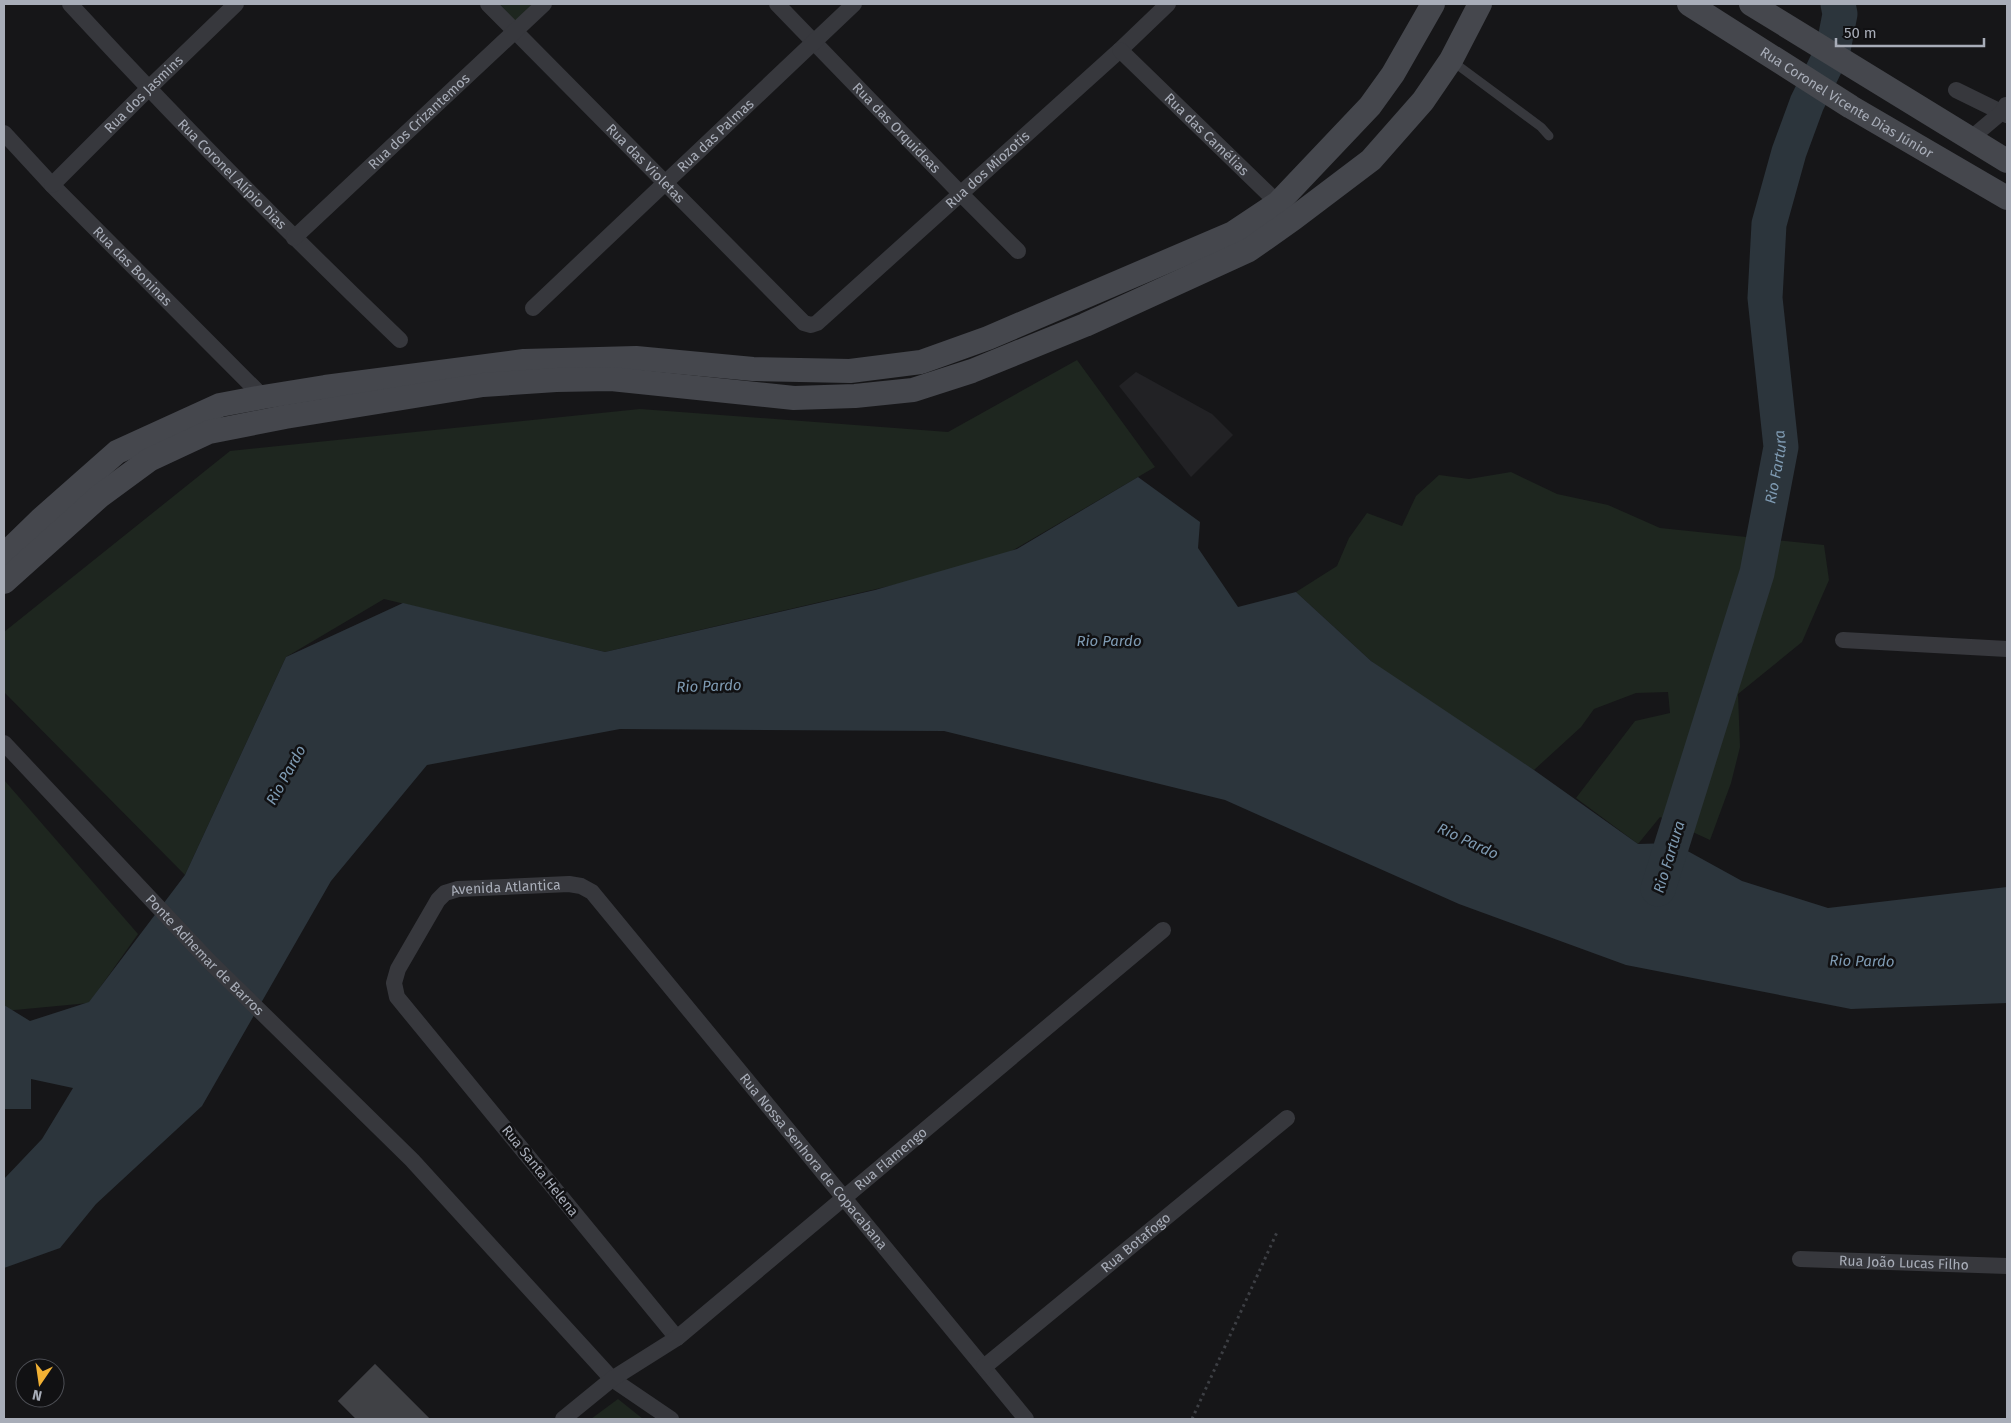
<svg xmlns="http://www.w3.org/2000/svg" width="2011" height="1423" viewBox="0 0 2011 1423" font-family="'Fira Sans',sans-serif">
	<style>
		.built { fill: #222225 }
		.green { fill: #1e261f }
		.water { fill: #2c353c }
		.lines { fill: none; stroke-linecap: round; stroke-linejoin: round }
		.river { stroke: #2c353c; stroke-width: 35 }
		.building { fill: #404145; stroke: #303034 }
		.path { stroke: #3d3f44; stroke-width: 3; stroke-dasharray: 2.5 4; stroke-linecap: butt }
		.lane { stroke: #37383d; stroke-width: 9 }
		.street { stroke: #37383d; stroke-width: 16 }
		.secondary { stroke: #45474d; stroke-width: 24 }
		.labels { text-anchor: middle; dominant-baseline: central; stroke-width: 5; stroke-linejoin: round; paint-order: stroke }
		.street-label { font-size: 14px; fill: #a8adb8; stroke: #111113 }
		.water-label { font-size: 15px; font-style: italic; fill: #7f9bb3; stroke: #111113 }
	</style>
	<rect width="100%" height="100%" fill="#161618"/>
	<polygon class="built" points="1136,372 1212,414 1233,435 1191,477 1119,386"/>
	<g class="green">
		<polygon points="488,4 544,4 515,32"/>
		<polygon points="1077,360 1155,467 993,562 605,652 384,599 286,657 185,875 4,692 4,632 230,451 640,409 948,432"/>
		<polygon points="1511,472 1557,494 1608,505 1660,528 1824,545 1829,580 1802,642 1738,694 1740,747 1731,783 1710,840 1660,817 1638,844 1576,798 1635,721 1670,713 1668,692 1636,693 1594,709 1581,727 1534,770 1417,697 1371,661 1296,592 1337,566 1349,538 1367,513 1402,526 1416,496 1439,475 1469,479"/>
		<polygon points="4,780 138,934 89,1003 4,1011"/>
		<polygon points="618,1399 643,1419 591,1419"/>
	</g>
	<polygon class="water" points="1138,477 1200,522 1198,548 1238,607 1296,592 1371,661 1534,770 1638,844 1673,843 1742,881 1828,908 2007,887 2007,1003 1851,1009 1626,965 1459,904 1225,800 944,731 620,729 427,765 331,881 202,1106 96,1204 60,1248 4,1268 4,1179 42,1139 73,1088 31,1079 31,1109 4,1109 4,1005 30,1021 89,1002 185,875 286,657 403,603 605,652 875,590 1017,549"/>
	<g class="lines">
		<path class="river" id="s1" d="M1658 889 1757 573 1781 447 1765 298 1769 224 1789 152 1807 103 1833 50 1840 14 1838 4"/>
	</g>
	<polygon class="building" points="375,1364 430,1419 356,1419 338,1401"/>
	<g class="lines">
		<polyline class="path" points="1192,1419 1278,1230"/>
		<polyline class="lane" points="1452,61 1541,127 1549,136"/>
		<g class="street">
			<path id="s2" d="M70 4C176 119 286 231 400 340"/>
			<path id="s3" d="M488 4 804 323 811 325 817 323 1120 50 1168 4"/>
			<path id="s4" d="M777 4 960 193 1018 251"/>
			<path id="s5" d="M1120 50 1285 210"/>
			<polyline points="1956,90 2007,115"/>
			<path id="s6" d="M4 133 52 185 263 397"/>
			<polyline points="1970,139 2002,112 2006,105"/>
			<path id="s7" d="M52 185 148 89 236 4"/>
			<path id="s8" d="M294 238 544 4"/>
			<path id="s9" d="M533 308 854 4"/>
			<polyline points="1843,640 2007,649"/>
			<path id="s10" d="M4 743 208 960 412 1160 612 1379 671 1419"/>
			<path id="s11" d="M1800 1259 2007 1266"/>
			<path id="s12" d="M677 1338 397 997 394 983 398 969 438 900 445 893 458 889 569 884 581 886 592 892 1026 1419"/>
			<path id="s13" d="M984 1367 1287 1118"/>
			<path id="s14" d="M563 1419 612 1379 677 1338 1163 930"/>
		</g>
		<g class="secondary">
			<path id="s15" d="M1689 4 1851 107 2007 198"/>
			<polyline points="1751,4 2007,161"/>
			<polyline points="4,555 40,520 117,452 220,405 263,397 325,387 524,361 636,358 753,369 850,371 921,362 988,338 1233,233 1278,203 1370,106 1393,74 1433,4"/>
			<polyline points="4,582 100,496 149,460 209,432 285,417 483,385 556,380 611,379 794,398 855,396 913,390 972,371 1085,325 1249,250 1293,219 1371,160 1423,101 1451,60 1480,4"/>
		</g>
	</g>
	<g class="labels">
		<g class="street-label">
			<text stroke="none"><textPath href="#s7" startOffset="129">Rua dos Jasmins</textPath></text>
			<text stroke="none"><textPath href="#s15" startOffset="186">Rua Coronel Vicente Dias Júnior</textPath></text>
			<text stroke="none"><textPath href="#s8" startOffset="171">Rua dos Crizantemos</textPath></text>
			<text stroke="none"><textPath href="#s4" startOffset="172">Rua das Orquideas</textPath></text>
			<text stroke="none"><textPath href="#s5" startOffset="121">Rua das Camélias</textPath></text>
			<text stroke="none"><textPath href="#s9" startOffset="251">Rua das Palmas</textPath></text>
			<text stroke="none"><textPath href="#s3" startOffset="224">Rua das Violetas</textPath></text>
			<text stroke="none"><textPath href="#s3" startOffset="692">Rua dos Miozotis</textPath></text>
			<text stroke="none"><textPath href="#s2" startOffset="235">Rua Coronel Alípio Dias</textPath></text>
			<text stroke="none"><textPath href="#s6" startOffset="185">Rua das Boninas</textPath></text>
			<text stroke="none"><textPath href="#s12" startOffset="621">Avenida Atlantica</textPath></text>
			<text stroke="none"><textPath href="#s10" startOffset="292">Ponte Adhemar de Barros</textPath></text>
			<text stroke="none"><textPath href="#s14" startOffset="419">Rua Flamengo</textPath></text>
			<text stroke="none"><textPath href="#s12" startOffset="1058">Rua Nossa Senhora de Copacabana</textPath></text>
			<text transform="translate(540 1171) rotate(51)">Rua Santa Helena</text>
			<text stroke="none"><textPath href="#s13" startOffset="196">Rua Botafogo</textPath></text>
			<text stroke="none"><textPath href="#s11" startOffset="104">Rua João Lucas Filho</textPath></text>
		</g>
		<g class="water-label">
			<text stroke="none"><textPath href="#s1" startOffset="439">Rio Fartura</textPath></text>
			<text x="1109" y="641">Rio Pardo</text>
			<text transform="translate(709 686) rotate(-2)">Rio Pardo</text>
			<text transform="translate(286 775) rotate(-61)">Rio Pardo</text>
			<text transform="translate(1468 841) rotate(25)">Rio Pardo</text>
			<text transform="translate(1669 857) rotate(-73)">Rio Fartura</text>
			<text transform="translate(1862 961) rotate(1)">Rio Pardo</text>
		</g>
	</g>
	<rect width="2011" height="1423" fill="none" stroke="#a8adb8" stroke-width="10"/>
	<g transform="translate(40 1383) rotate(193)"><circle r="24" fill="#111113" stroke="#4d4f55"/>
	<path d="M0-4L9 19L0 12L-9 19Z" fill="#f2b134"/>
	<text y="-8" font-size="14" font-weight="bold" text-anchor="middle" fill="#a8adb8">N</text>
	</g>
	<path d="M1836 38v8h148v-8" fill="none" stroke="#a8adb8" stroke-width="2.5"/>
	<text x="1844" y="38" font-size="15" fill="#a8adb8" stroke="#111113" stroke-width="4" paint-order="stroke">50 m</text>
</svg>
